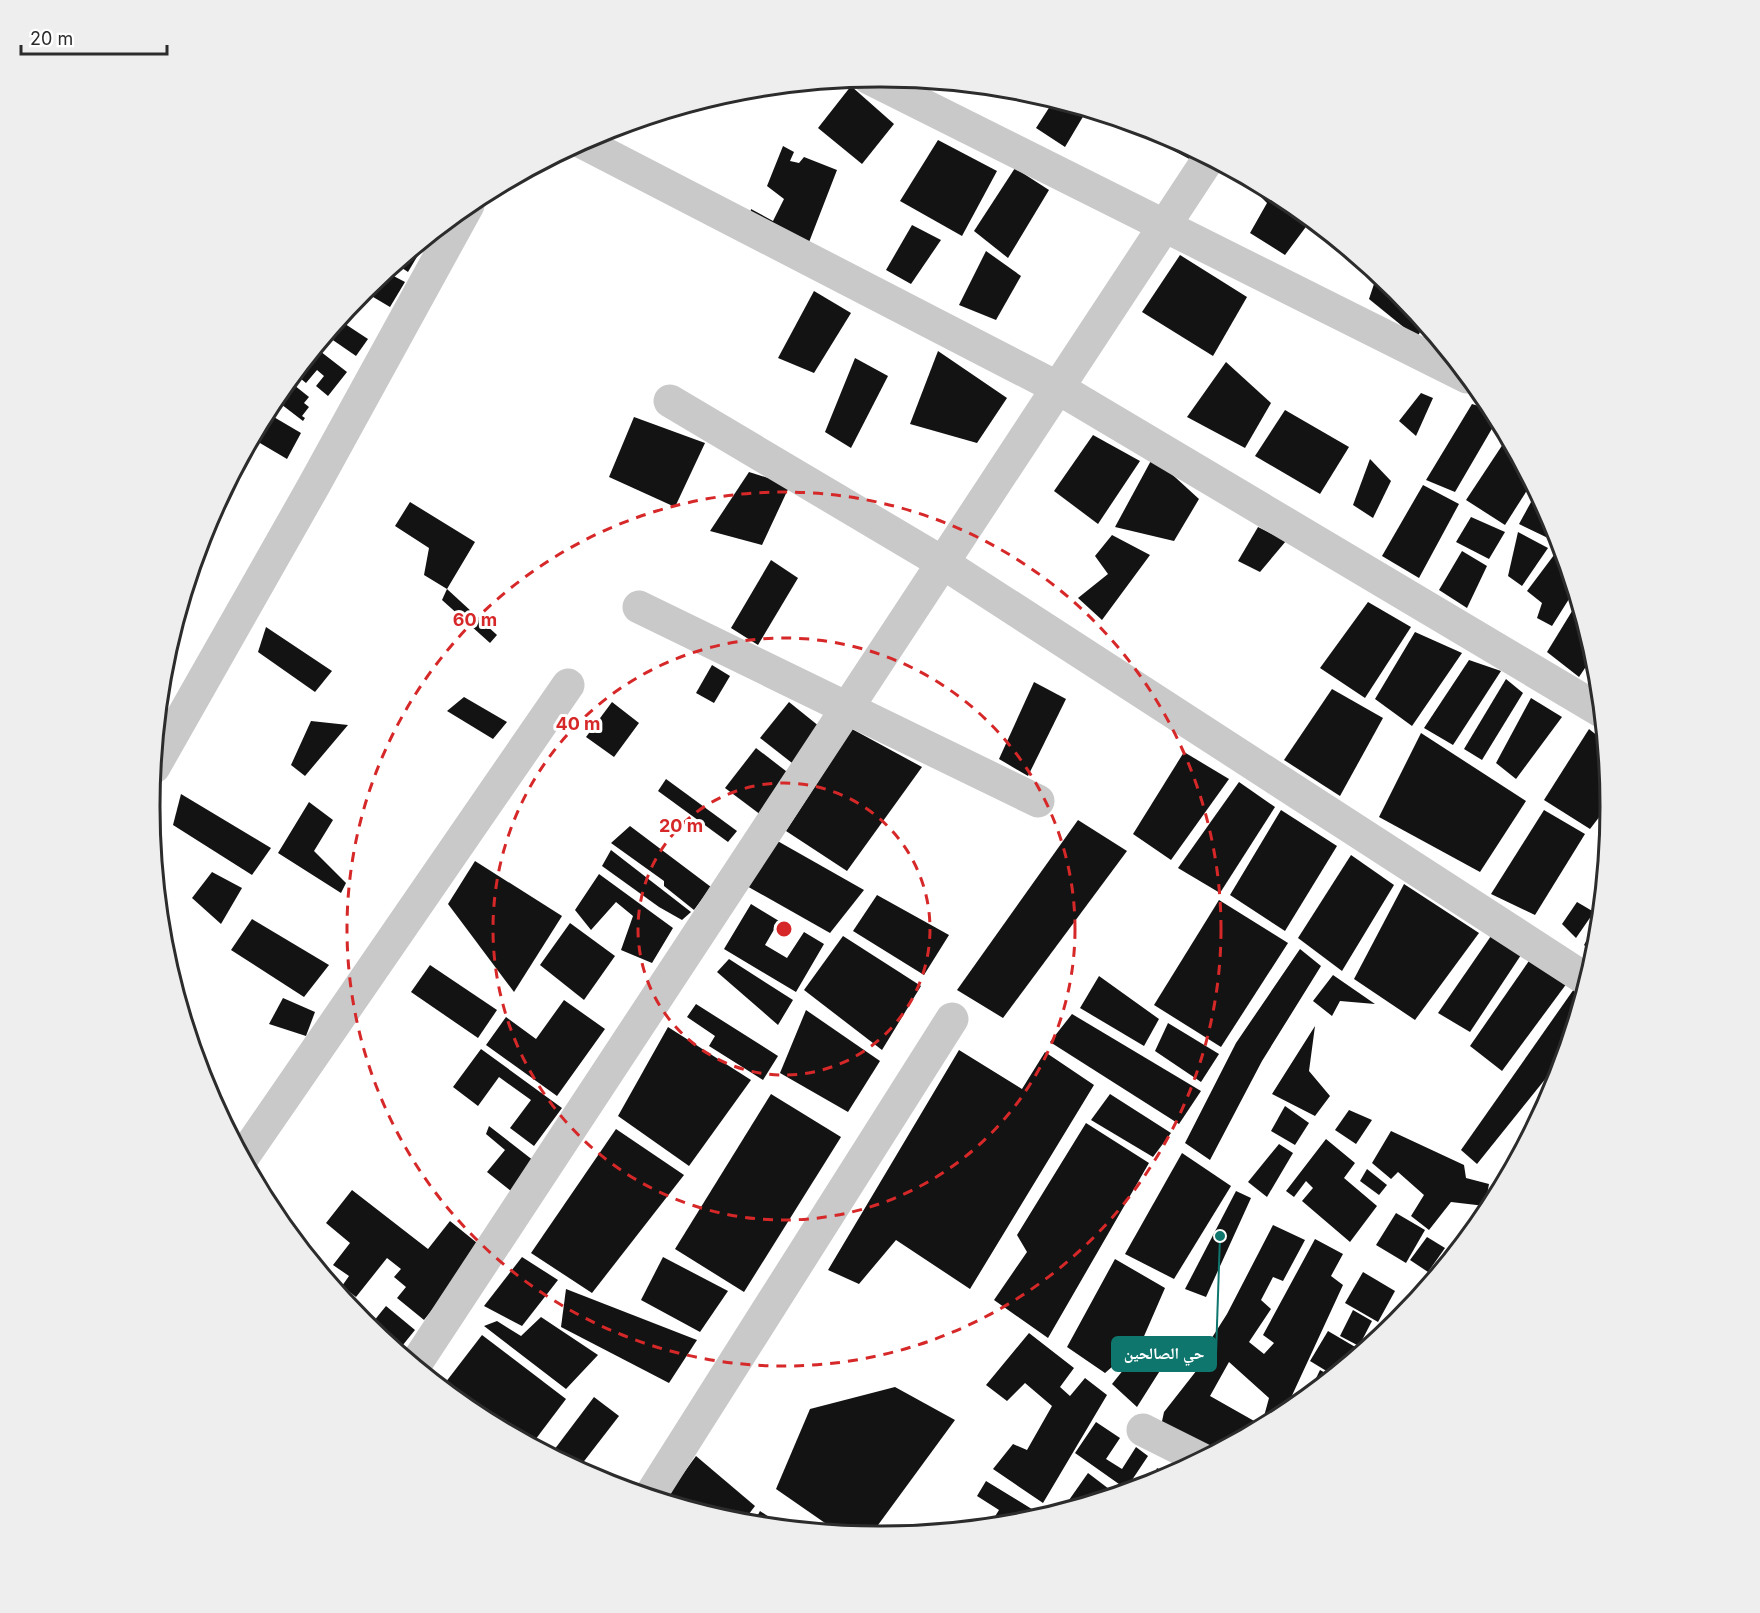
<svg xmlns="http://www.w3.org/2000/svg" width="1760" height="1613" viewBox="0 0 1760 1613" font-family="Inter,'Noto Naskh Arabic',sans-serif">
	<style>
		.building { fill: #131313 }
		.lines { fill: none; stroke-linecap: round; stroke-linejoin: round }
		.street { stroke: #c9c9c9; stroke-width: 33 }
		.ring { fill: none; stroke: #d62828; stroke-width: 3; stroke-dasharray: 10 8 }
		.rim { fill: none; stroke: #2c2c2c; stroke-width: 3 }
		.centre { fill: #d62828; stroke: #fff; stroke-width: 3 }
		.ring-label { font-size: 18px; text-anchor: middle; font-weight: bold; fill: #d62828; stroke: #fff; stroke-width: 6; stroke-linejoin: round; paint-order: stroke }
		.leader { fill: none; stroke: #0f766e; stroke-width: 2 }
		.callout-dot { fill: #0f766e; stroke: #fff; stroke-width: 2 }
		.callout { fill: #0f766e; stroke: #0f766e; stroke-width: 2 }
		.callout-label { font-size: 16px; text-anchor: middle; font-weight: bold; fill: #fff }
	</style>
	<rect width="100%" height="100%" fill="#fff"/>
	<g class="building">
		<polygon points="851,86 894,124 862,164 818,128"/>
		<polygon points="1054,100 1087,110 1065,147 1036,128"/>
		<polygon points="1130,123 1160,132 1198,153 1193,161 1128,126"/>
		<polygon points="938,140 997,171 962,236 900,201"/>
		<polygon points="783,146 794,152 790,161 799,163 804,157 837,170 806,250 749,221 751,209 773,221 784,199 767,186"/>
		<polygon points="1015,168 1049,190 1008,258 974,231"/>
		<polygon points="1240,176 1286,200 1311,220 1285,255 1250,233 1267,203"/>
		<polygon points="912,225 941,240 911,284 886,270"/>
		<polygon points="421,243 424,245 408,272 396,264"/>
		<polygon points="986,251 1021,276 996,320 959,305"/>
		<polygon points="1180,255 1247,297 1213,356 1142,312"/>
		<polygon points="386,272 405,282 390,307 363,291"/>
		<polygon points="1377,275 1396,291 1424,324 1417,338 1369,299"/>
		<polygon points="814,291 851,313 814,373 778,358"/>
		<polygon points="339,320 368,339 356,356 327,336"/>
		<polygon points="316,348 347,372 328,396 316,386 324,376 317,370 306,383 295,374"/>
		<polygon points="938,351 1007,398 977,443 910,424"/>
		<polygon points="855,358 888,376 851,448 825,432"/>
		<polygon points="1226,362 1271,403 1245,448 1187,417"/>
		<polygon points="289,381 309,397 304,403 309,407 302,416 305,418 303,421 277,401 269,408 273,401"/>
		<polygon points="1421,393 1433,398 1416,436 1399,421"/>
		<polygon points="1472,404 1492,410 1497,420 1455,492 1426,480"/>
		<polygon points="1285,410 1349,447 1320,494 1255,456"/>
		<polygon points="267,413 301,433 287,459 253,439"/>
		<polygon points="634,417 705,443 675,507 609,477"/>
		<polygon points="1093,435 1140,461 1098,524 1054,491"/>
		<polygon points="1507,438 1531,484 1505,525 1466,500"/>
		<polygon points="1153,457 1199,499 1174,541 1115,527"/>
		<polygon points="1370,459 1391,481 1373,518 1353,505"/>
		<polygon points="749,472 790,485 762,545 710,531"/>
		<polygon points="1423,485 1459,504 1419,578 1382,556"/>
		<polygon points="1536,493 1556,531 1550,539 1519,524"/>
		<polygon points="410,502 475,542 447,589 424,575 429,548 395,526"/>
		<polygon points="1471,517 1505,532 1489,559 1456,542"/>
		<polygon points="1258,527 1286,541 1260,572 1238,561"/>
		<polygon points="1518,532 1548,548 1522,586 1508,576"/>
		<polygon points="1112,535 1150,555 1102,620 1078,598 1108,574 1095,556"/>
		<polygon points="1462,551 1487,566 1467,608 1439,590"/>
		<polygon points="1557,551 1563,555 1574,591 1552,626 1537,618 1542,603 1527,591"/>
		<polygon points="771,560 798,578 758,645 731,628"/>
		<polygon points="447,589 497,635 490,643 442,600"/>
		<polygon points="1368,602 1411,627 1365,698 1320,668"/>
		<polygon points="1577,603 1593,656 1579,677 1547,652"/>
		<polygon points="266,627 332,671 315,692 258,652"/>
		<polygon points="1415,632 1462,653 1412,726 1375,699"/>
		<polygon points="1469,660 1501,671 1453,745 1424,728"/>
		<polygon points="712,665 730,676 714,703 696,693"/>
		<polygon points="1506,679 1523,693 1482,760 1464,749"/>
		<polygon points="1034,682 1066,699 1028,776 999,759"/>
		<polygon points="1332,689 1383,718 1340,796 1284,760"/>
		<polygon points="464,697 507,722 493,739 447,711"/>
		<polygon points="1531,698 1562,717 1516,779 1496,763"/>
		<polygon points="612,702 639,723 614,757 586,737"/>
		<polygon points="789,702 830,735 801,770 760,738"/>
		<polygon points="311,721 348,725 305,776 291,765"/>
		<polygon points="852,729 922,767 847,871 786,831"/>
		<polygon points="1589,729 1604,741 1610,803 1590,829 1544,800"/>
		<polygon points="1421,733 1526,801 1480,872 1379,817"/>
		<polygon points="756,748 795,778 765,818 725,788"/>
		<polygon points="1184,752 1229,779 1171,860 1133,834"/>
		<polygon points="666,779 737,831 728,842 658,791"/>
		<polygon points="1239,782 1275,807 1220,893 1178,868"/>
		<polygon points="181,794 271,848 252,875 173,825"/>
		<polygon points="309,802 333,820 314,851 346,883 341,893 278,853"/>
		<polygon points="1281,810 1337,846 1285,931 1230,895"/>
		<polygon points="1544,810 1585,834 1535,915 1491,894"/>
		<polygon points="1607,819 1609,820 1607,839 1599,834"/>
		<polygon points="1078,820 1127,851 1003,1018 957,990"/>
		<polygon points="630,826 711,887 694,910 664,886 664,881 611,843"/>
		<polygon points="774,839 864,890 830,933 745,885"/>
		<polygon points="611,850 691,912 682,920 659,907 602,866"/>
		<polygon points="1351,855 1394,885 1342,971 1298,938"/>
		<polygon points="475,861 562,916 514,992 448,904"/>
		<polygon points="212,872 242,888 221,924 192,898"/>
		<polygon points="599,874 673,928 652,963 621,950 633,916 616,902 591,930 575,910"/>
		<polygon points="1404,884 1479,933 1415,1020 1354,979"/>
		<polygon points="877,895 949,935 924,975 853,931"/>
		<polygon points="1219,900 1288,943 1221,1047 1154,1005"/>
		<polygon points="1577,902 1594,912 1576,938 1562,924"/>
		<polygon points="751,904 779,921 765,945 787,958 804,932 824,944 796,992 724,949"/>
		<polygon points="1599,918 1596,949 1594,954 1584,945"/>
		<polygon points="252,919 329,965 304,997 231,950"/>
		<polygon points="570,923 615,956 584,1000 540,965"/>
		<polygon points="843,936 921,986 882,1050 804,990"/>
		<polygon points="1491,936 1521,955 1470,1032 1438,1013"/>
		<polygon points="1300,949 1321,966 1262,1061 1210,1160 1185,1143 1236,1043"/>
		<polygon points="1531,958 1570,979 1502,1071 1470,1046"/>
		<polygon points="729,959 793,1000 778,1025 717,972"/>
		<polygon points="430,965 497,1010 478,1038 411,992"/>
		<polygon points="1333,975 1375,1004 1340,1001 1332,1016 1313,1001"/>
		<polygon points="1099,976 1159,1019 1144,1046 1080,1008"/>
		<polygon points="1574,989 1582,994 1563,1057 1477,1164 1461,1150"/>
		<polygon points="283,998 315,1012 306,1036 269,1024"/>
		<polygon points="564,1000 605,1029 557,1096 486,1045 506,1017 536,1039"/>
		<polygon points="696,1004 778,1056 763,1080 709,1046 715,1036 687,1017"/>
		<polygon points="806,1010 880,1061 848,1112 780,1073"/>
		<polygon points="1072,1014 1201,1091 1179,1124 1050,1042"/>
		<polygon points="1168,1023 1219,1054 1201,1082 1155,1051"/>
		<polygon points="1315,1026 1309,1071 1330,1096 1315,1116 1272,1094"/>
		<polygon points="668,1027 751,1080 689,1166 618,1116"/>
		<polygon points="481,1049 562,1108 534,1146 510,1128 531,1100 499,1077 478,1106 453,1087"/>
		<polygon points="959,1050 1022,1089 1045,1052 1094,1085 970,1289 896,1240 859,1284 828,1270"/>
		<polygon points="771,1094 841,1137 744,1292 675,1249"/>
		<polygon points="1110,1094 1171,1133 1153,1157 1091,1120"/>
		<polygon points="1285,1106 1309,1123 1295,1145 1271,1131"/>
		<polygon points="1349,1110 1372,1120 1356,1144 1335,1130"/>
		<polygon points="1086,1123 1149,1163 1048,1338 994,1300 1027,1252 1017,1235"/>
		<polygon points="489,1126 534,1161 511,1191 487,1172 505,1150 486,1134"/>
		<polygon points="616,1129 684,1175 592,1293 531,1253"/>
		<polygon points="1391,1131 1464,1165 1466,1178 1489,1184 1485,1206 1451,1202 1429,1230 1411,1216 1424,1195 1398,1172 1391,1179 1372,1163"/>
		<polygon points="1326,1139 1355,1163 1344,1178 1377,1206 1350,1242 1302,1201 1313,1188 1306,1181 1294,1197 1286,1191"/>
		<polygon points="1279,1144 1293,1153 1267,1197 1248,1182"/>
		<polygon points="1182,1153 1231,1186 1174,1279 1125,1254"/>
		<polygon points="1367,1169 1387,1185 1379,1195 1360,1181"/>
		<polygon points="1499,1185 1501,1186 1487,1212 1479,1222 1478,1221"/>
		<polygon points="352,1190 428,1249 450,1221 482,1247 424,1320 397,1298 406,1287 394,1277 401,1269 387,1258 356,1297 342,1286 349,1276 333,1265 350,1243 326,1223"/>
		<polygon points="1236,1191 1251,1198 1206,1297 1185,1289"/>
		<polygon points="1396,1213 1425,1230 1406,1263 1376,1245"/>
		<polygon points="1273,1225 1305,1240 1283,1281 1273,1277 1261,1300 1271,1309 1249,1342 1264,1354 1274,1343 1263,1335 1315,1239 1343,1254 1331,1276 1343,1285 1283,1415 1268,1423 1263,1420 1269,1398 1229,1362 1210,1396 1263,1426 1210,1454 1161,1426 1164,1412 1204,1361 1201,1355 1227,1314"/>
		<polygon points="1427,1237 1445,1248 1428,1272 1410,1260"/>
		<polygon points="522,1257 558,1280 522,1326 484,1306"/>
		<polygon points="663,1257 728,1291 700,1332 641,1300"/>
		<polygon points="1115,1259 1165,1288 1138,1350 1161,1369 1137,1407 1112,1384 1128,1364 1120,1360 1105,1373 1067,1347"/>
		<polygon points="1363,1272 1395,1291 1378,1322 1345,1303"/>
		<polygon points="566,1289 697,1340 669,1383 561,1327"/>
		<polygon points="386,1306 415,1330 398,1351 369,1327"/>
		<polygon points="1353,1310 1372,1321 1359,1346 1340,1336"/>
		<polygon points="541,1317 598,1355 566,1389 484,1326 497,1321 521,1336"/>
		<polygon points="1328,1331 1362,1351 1333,1375 1310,1361"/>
		<polygon points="1029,1333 1074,1368 1060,1387 1070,1396 1085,1378 1107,1395 1043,1503 993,1469 1013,1444 1027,1450 1052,1406 1025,1383 1007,1401 986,1385"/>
		<polygon points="482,1335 566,1399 532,1444 474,1413 442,1387"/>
		<polygon points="1320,1370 1331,1376 1308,1395"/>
		<polygon points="895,1387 955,1420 870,1536 838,1532 776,1489 810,1409"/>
		<polygon points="594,1397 619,1416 578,1469 551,1454"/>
		<polygon points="1096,1422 1120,1438 1106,1459 1122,1469 1136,1447 1148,1456 1126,1489 1075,1453"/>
		<polygon points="696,1456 755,1506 742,1523 675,1504 666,1497"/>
		<polygon points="1157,1468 1171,1475 1151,1484"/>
		<polygon points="1088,1473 1109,1489 1102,1498 1062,1510"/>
		<polygon points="986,1481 1035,1511 1029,1520 989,1526 999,1510 977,1496"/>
		<polygon points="760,1511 784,1527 753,1524"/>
	</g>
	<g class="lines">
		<g class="street">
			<polyline points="869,78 1467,377"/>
			<polyline points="582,142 1058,388 1601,711"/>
			<polyline points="670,401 943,563 1587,980"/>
			<polyline points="639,607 1038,801"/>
			<polyline points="154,767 313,487 468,205"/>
			<polyline points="243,1157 568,685"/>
			<polyline points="415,1365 1209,158"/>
			<polyline points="1143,1430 1201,1459"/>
			<polyline points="650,1496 952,1019"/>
		</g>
	</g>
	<g class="ring">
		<circle cx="784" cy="929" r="146"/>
		<circle cx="784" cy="929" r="291"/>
		<circle cx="784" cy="929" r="437"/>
	</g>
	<path d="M0 0H1760V1613H0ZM879 87H881A719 719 0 0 1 1600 806V807A719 719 0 0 1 881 1526H879A719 719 0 0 1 160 807V806A719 719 0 0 1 879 87Z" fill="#eee" fill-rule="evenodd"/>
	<path class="rim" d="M879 87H881A719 719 0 0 1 1600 806V807A719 719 0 0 1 881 1526H879A719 719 0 0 1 160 807V806A719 719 0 0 1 879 87Z"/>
	<circle cx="784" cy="929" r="9" class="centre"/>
	<g class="ring-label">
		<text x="475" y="626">60 m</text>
		<text x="578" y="730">40 m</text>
		<text x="681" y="832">20 m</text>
	</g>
	<path class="leader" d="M1220 1236L1216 1354"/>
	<circle class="callout-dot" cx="1220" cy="1236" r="6"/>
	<rect class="callout" x="1112" y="1337" width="104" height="34" rx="6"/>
	<g class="callout-label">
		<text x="1164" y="1359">حي الصالحين</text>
	</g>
	<path d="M21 45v9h146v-9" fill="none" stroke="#2c2c2c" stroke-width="3"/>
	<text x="30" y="45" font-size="18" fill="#2c2c2c" stroke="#ffffff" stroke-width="4.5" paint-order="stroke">20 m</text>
</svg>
